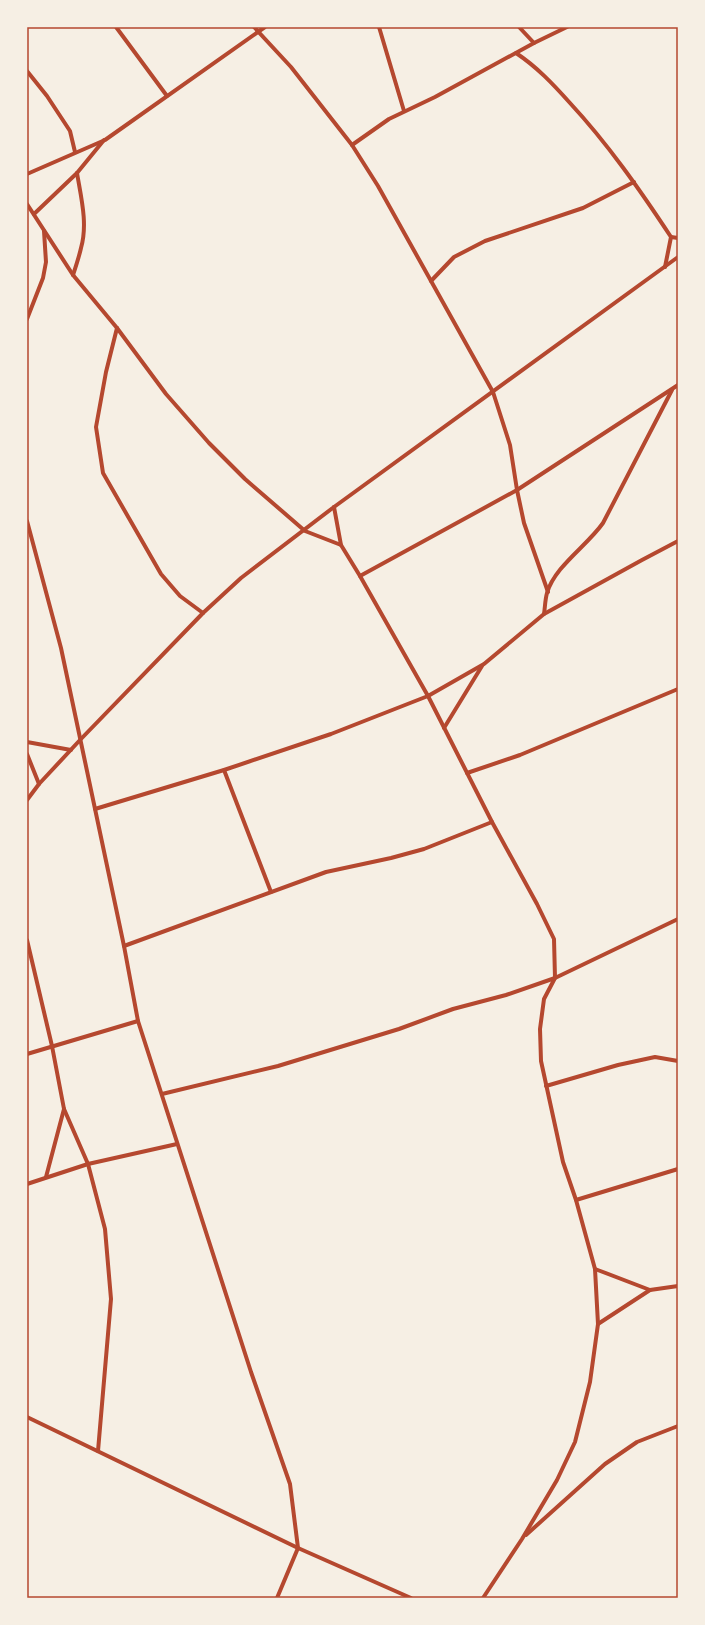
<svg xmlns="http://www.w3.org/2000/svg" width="705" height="1625" viewBox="0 0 705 1625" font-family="Signika,sans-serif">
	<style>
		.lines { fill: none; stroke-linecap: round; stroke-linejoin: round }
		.minor { stroke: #b5482f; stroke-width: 4 }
		.neatline { fill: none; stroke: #b5482f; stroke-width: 1.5 }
	</style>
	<rect width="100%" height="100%" fill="#f6efe4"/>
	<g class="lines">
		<g class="minor">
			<polyline points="116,27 167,96"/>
			<polyline points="254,27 291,67 352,145 378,186 493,392 510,445 517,490 524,523 548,592"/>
			<polyline points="379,27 404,111"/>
			<polyline points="519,27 534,43"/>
			<path d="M516 53C537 67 553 84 570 103 608 144 640 190 671 237L665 267"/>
			<polyline points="27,71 47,96 70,131 75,152"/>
			<polyline points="352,145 389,119 435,97 534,43 567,27"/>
			<polyline points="27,174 105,140 265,27"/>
			<polyline points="27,204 73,275 117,328 166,394 209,443 245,479 305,531 341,545"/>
			<polyline points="34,214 77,173 104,140"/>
			<polyline points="671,237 678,238"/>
			<path d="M73 275C76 266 79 257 81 248 88 224 81 197 77 173"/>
			<polyline points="431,281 454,257 485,241 583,208 634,182"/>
			<polyline points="27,319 43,278 46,262 44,231"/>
			<polyline points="117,328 106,372 96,427 103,473 161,574 180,596 203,613"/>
			<polyline points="334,507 341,545 360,576 428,696 492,822 537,904 554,939 555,978 544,999 540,1029 541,1061 563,1162 576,1200 595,1269 598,1324 590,1382 575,1442 557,1480 522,1539 483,1598"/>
			<polyline points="27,521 61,648 124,946 138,1021 251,1372 290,1484 298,1548 277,1598"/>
			<polyline points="360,576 517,490 678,385"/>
			<path d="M544 614C545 608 545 600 547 593 555 566 587 546 603 523L672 390"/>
			<polyline points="444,728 482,666"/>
			<polyline points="27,742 71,750"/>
			<polyline points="27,754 39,784"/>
			<polyline points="224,770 271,892"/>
			<polyline points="467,773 520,755 678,689"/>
			<polyline points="27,800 39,784 80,740 203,613 241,578 334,507 678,257"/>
			<polyline points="95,809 224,770 331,734 428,696 484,664 544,614 642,560 678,541"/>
			<polyline points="27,940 52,1046 64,1109 88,1164 105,1229 111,1299 98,1451"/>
			<polyline points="124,946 326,872 391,858 424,849 492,822"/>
			<polyline points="27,1054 138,1021"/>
			<polyline points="546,1086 618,1065 655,1057 678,1061"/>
			<polyline points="162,1094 278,1066 399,1029 453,1009 506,995 555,978 678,919"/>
			<polyline points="46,1177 64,1109"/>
			<polyline points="27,1184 88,1164 177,1144"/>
			<polyline points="576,1200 678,1169"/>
			<polyline points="595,1269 650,1290"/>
			<polyline points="598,1324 650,1290 678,1286"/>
			<polyline points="27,1417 298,1548 411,1598"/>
			<polyline points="526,1535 605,1464 637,1442 678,1426"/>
		</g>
	</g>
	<rect width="705" height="1625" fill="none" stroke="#f6efe4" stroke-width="56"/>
	<rect x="28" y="28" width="649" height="1569" class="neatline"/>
</svg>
